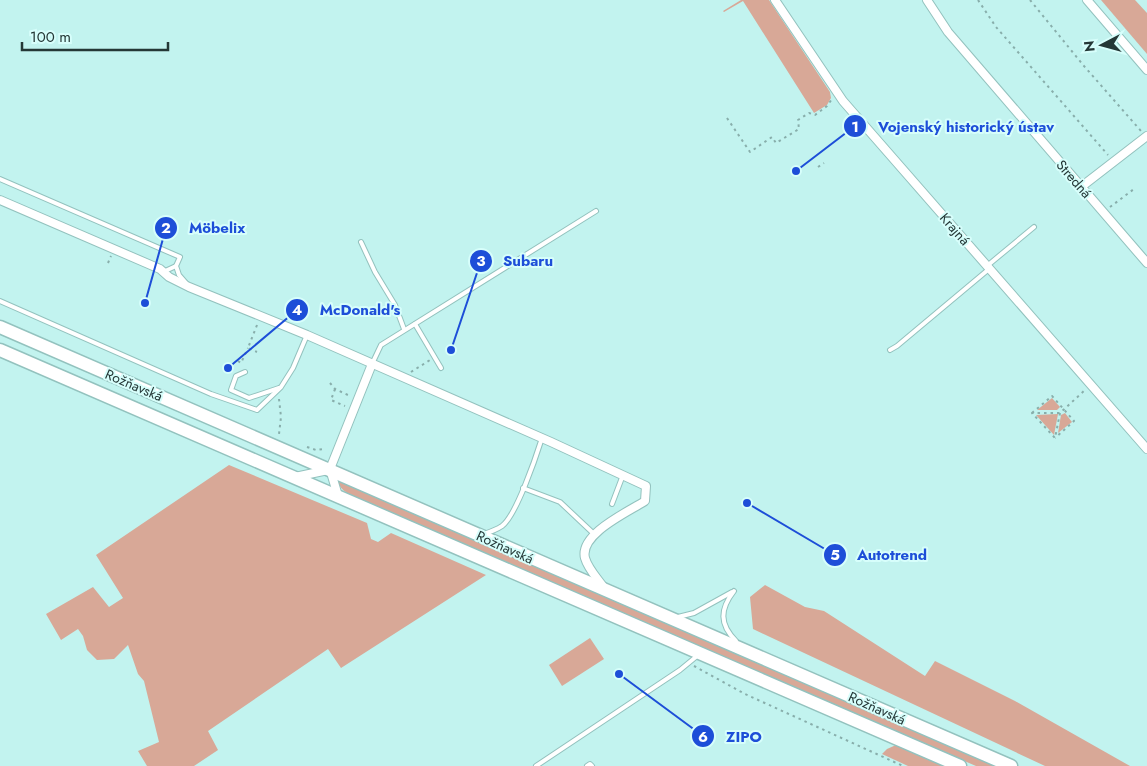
<svg xmlns="http://www.w3.org/2000/svg" width="1147" height="766" viewBox="0 0 1147 766" font-family="Jost,sans-serif">
	<style>
		.green { fill: #d8a897 }
		.lines { fill: none; stroke-linecap: round; stroke-linejoin: round }
		.lane-casing { stroke: #93c2be; stroke-width: 6 }
		.street-casing { stroke: #93c2be; stroke-width: 10 }
		.primary-casing { stroke: #93c2be; stroke-width: 15 }
		.path { stroke: #88aeab; stroke-width: 2; stroke-dasharray: 2.5 4; stroke-linecap: butt }
		.lane { stroke: #fff; stroke-width: 4 }
		.street { stroke: #fff; stroke-width: 8 }
		.primary { stroke: #fff; stroke-width: 12 }
		.labels { text-anchor: middle; dominant-baseline: central; stroke-width: 4; stroke-linejoin: round; paint-order: stroke }
		.street-label { font-size: 14px; fill: #243736; stroke: #d7fefb }
		.leader { fill: none; stroke: #1d4ed8; stroke-width: 2 }
		.callout-dot { fill: #1d4ed8; stroke: #d7fefb; stroke-width: 2 }
		.mark-label { font-size: 15px; text-anchor: middle; font-weight: bold; fill: #fff }
		.callout-label { font-size: 15px; text-anchor: middle; font-weight: bold; fill: #1d4ed8; stroke: #d7fefb; stroke-width: 4; stroke-linejoin: round; paint-order: stroke }
	</style>
	<rect width="100%" height="100%" fill="#c2f3ef"/>
	<g class="green">
		<polygon points="741,0 769,0 830,92 831,98 827,105 814,113 743,1 724,12 723,11"/>
		<polygon points="1101,0 1135,0 1147,13 1147,54"/>
		<polygon points="1052,398 1060,407 1057,410 1037,410"/>
		<polygon points="1065,413 1072,422 1058,433 1061,415"/>
		<polygon points="1058,414 1054,435 1036,415"/>
		<polygon points="229,465 367,523 371,539 378,542 391,533 486,575 341,668 328,649 208,731 218,750 194,766 147,766 138,751 159,742 144,681 138,674 128,645 114,659 97,660 87,650 83,636 78,629 61,640 46,614 93,587 109,607 123,598 96,555"/>
		<path d="M336 478 995 766H976L356 499C347 493 339 489 336 478Z"/>
		<polygon points="765,585 805,607 824,611 925,676 935,661 1015,701 1130,766 1045,766 753,629 750,597"/>
		<polygon points="590,638 604,659 562,686 549,665"/>
		<polygon points="896,745 943,766 908,766 882,754 887,749"/>
	</g>
	<g class="lines">
		<defs>
			<g id="lane">
				<polyline points="0,179 180,257 176,266 179,275 186,283"/>
				<polyline points="361,242 375,272 395,305 404,329"/>
				<polyline points="987,266 1034,227"/>
				<polyline points="163,272 176,266"/>
				<polyline points="0,301 211,394 257,410 281,387 293,368 307,335"/>
				<polyline points="415,324 441,368"/>
				<polyline points="890,350 897,346 989,269"/>
				<polyline points="372,364 381,345 596,211"/>
				<polyline points="245,372 236,376 231,390 249,398 279,388"/>
				<polyline points="523,488 560,502 594,534"/>
				<polyline points="612,504 623,475"/>
				<path d="M484 534C490 532 496 530 502 526 516 516 536 457 542 438"/>
				<path d="M734 591C720 609 719 624 736 641"/>
				<polyline points="678,617 694,613 732,592"/>
				<polyline points="536,766 680,670 697,656"/>
				<polyline points="587,766 590,764 592,766"/>
			</g>
			<g id="street">
				<polyline points="775,0 843,101 1147,449"/>
				<polyline points="927,0 948,32 1147,263"/>
				<polyline points="1087,0 1147,70"/>
				<polyline points="1081,187 1147,136"/>
				<path d="M0 200 160 269 169 277 189 287 307 335 551 442 646 486 645 501C628 512 579 534 585 558 588 569 598 579 604 588"/>
				<polyline points="295,477 328,470"/>
				<polyline points="338,496 330,469 372,364"/>
			</g>
			<g id="primary">
				<polyline points="0,327 1011,766"/>
				<polyline points="0,350 960,766"/>
			</g>
		</defs>
		<use href="#lane" class="lane-casing"/>
		<use href="#street" class="street-casing"/>
		<use href="#primary" class="primary-casing"/>
		<g class="path">
			<polyline points="978,0 996,27 1108,155"/>
			<polyline points="1030,0 1084,66 1141,131"/>
			<polyline points="727,118 750,152 772,137 776,143 799,129 798,120 809,113 815,115 827,106 832,99"/>
			<polyline points="818,167 824,163"/>
			<polyline points="1110,207 1134,189"/>
			<polyline points="108,263 111,256"/>
			<polyline points="257,325 248,348 257,352"/>
			<polyline points="238,361 241,363 248,348"/>
			<polyline points="411,372 430,360"/>
			<polyline points="330,383 335,389 350,396"/>
			<polyline points="335,389 331,400 345,406"/>
			<polyline points="279,399 281,417 279,434"/>
			<polyline points="1032,413 1052,396 1074,421 1055,438"/>
			<polyline points="1060,413 1055,438 1032,413 1060,413 1085,390"/>
			<polyline points="307,447 316,450 324,449"/>
			<polyline points="694,666 745,694 903,766"/>
		</g>
		<use href="#lane" class="lane"/>
		<use href="#street" class="street"/>
		<use href="#primary" class="primary"/>
	</g>
	<g class="labels">
		<g class="street-label">
			<text transform="translate(1074 179) rotate(49)">Stredná</text>
			<text transform="translate(955 229) rotate(49)">Krajná</text>
			<text transform="translate(134 385) rotate(23)">Rožňavská</text>
			<text transform="translate(505 547) rotate(24)">Rožňavská</text>
			<text transform="translate(877 708) rotate(24)">Rožňavská</text>
		</g>
	</g>
	<path class="leader" d="M796 171L855 126M145 303L166 228M451 350L481 261M228 368L297 310M747 503L835 555M619 674L703 736"/>
	<g class="callout-dot">
		<circle cx="796" cy="171" r="5"/>
		<circle cx="145" cy="303" r="5"/>
		<circle cx="451" cy="350" r="5"/>
		<circle cx="228" cy="368" r="5"/>
		<circle cx="747" cy="503" r="5"/>
		<circle cx="619" cy="674" r="5"/>
		<circle cx="855" cy="126" r="12"/>
		<circle cx="166" cy="228" r="12"/>
		<circle cx="481" cy="261" r="12"/>
		<circle cx="297" cy="310" r="12"/>
		<circle cx="835" cy="555" r="12"/>
		<circle cx="703" cy="736" r="12"/>
	</g>
	<g class="mark-label">
		<text x="855" y="132">1</text>
		<text x="166" y="233">2</text>
		<text x="481" y="266">3</text>
		<text x="297" y="315">4</text>
		<text x="835" y="560">5</text>
		<text x="703" y="742">6</text>
	</g>
	<g class="callout-label">
		<text x="966" y="132">Vojenský historický ústav</text>
		<text x="217" y="233">Möbelix</text>
		<text x="528" y="266">Subaru</text>
		<text x="360" y="315">McDonald's</text>
		<text x="892" y="560">Autotrend</text>
		<text x="744" y="742">ZIPO</text>
	</g>
	<g transform="translate(1102 45) rotate(264)" stroke="#d7fefb" stroke-width="4" paint-order="stroke">
	<path d="M0-4L9 19L0 12L-9 19Z" fill="#243736"/>
	<text y="-8" font-size="14" font-weight="bold" text-anchor="middle" fill="#243736">N</text>
	</g>
	<path d="M22 42v8h146v-8" fill="none" stroke="#243736" stroke-width="2.5"/>
	<text x="30" y="42" font-size="15" fill="#243736" stroke="#d7fefb" stroke-width="4" paint-order="stroke">100 m</text>
</svg>
